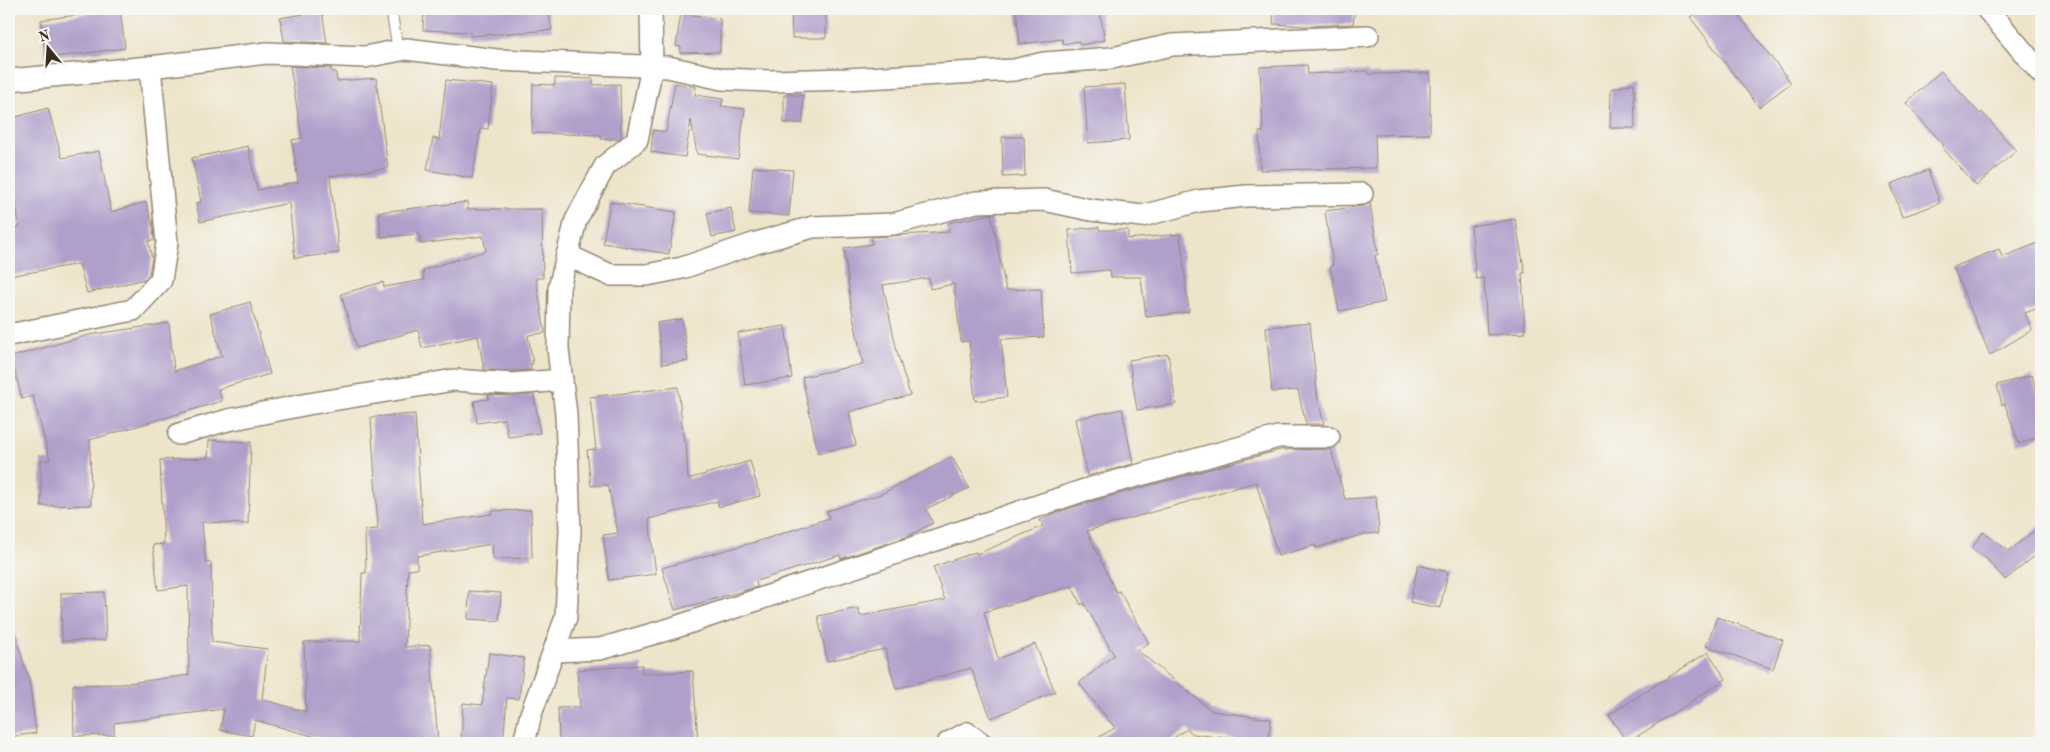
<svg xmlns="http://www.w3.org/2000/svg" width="2050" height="752" viewBox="0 0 2050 752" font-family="'Old Standard TT',serif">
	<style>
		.building { fill: #af9fca }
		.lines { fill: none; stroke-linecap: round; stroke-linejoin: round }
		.lane-casing { stroke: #948774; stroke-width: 12 }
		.street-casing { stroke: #948774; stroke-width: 24 }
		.lane { stroke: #fff; stroke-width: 10 }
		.street { stroke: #fff; stroke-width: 21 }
	</style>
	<rect width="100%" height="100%" fill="#f6f6f2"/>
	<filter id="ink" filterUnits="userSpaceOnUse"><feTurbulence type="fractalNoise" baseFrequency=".02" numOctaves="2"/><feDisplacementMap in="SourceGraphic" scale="10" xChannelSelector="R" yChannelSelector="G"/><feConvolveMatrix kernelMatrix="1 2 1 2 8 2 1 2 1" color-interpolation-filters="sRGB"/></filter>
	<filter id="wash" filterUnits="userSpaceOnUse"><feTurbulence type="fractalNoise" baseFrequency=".0096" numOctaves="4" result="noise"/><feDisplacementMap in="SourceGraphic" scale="20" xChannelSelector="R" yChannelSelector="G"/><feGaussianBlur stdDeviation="1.12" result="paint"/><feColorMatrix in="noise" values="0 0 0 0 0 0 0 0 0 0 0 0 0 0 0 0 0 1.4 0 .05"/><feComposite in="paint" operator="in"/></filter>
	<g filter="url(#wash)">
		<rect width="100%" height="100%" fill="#eee4ca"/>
		<g id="blocks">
			<g class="building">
				<polygon points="120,9 125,48 46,58 41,20"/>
				<polygon points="424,9 548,9 552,30 470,36 470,32 423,30"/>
				<polygon points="791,9 826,9 826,38 792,38"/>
				<polygon points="1016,9 1099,9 1105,40 1080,45 1079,41 1063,44 1062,39 1020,44"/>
				<polygon points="1274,9 1355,9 1353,24 1306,26 1273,24"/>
				<polygon points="1702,9 1734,9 1791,83 1759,107 1690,17"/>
				<polygon points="322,11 327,43 284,41 280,18"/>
				<polygon points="681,13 720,19 720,52 680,53 681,47 676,46"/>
				<polygon points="1307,65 1308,74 1367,71 1368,74 1430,73 1430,134 1375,135 1376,168 1260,170 1259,132 1263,132 1260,67"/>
				<polygon points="290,66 331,68 332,72 336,72 337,81 376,78 388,168 330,176 339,253 295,258 289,203 200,222 196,203 201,202 192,158 248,146 257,190 298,182 292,140 302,138"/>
				<polygon points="1941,71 1980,114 1982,112 2016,151 1976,186 1942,147 1944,145 1906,103"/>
				<polygon points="555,78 593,79 593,85 620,84 621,137 618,139 601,139 601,135 532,133 533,84 555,85"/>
				<polygon points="446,80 493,85 488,129 481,128 472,178 427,170 433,138 439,139"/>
				<polygon points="675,83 696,87 695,95 723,99 721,106 745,109 738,159 697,154 691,120 685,157 651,152 653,130 666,132"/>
				<polygon points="1634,83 1635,128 1610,128 1611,89"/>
				<polygon points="1125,84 1129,140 1088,143 1084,87"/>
				<rect x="784" y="95" width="19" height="28"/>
				<polygon points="48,108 62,158 99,151 111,212 146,202 153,227 154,240 148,241 152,258 149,274 145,279 87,293 79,264 9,276 9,229 19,227 11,165 14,164 9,145 9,119"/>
				<polygon points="1002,137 1024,137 1025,176 1003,177"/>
				<polygon points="753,167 793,170 789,216 749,213"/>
				<polygon points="1928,170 1940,203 1902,217 1891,184"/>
				<polygon points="468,202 467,209 542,209 543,278 536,278 545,333 528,335 533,364 530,364 531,370 512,371 484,370 478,336 422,348 418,330 357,348 341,294 383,282 384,287 424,280 423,270 486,251 483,236 420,244 419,234 381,237 379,212"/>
				<polygon points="610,202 676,212 669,254 603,243"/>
				<polygon points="1370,203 1378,254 1375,256 1385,302 1339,311 1330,266 1333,265 1325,211 1363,206"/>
				<polygon points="731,208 736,232 712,237 707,213"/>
				<polygon points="991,214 1006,290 1041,289 1044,337 1001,339 1007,397 975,401 969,341 961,342 954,284 930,289 929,278 883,285 897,352 910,395 849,412 856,445 818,453 802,377 863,364 851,306 844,248 872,244 871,237 949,232 948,223"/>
				<polygon points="1515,219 1525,273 1522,273 1525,333 1487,335 1484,278 1476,279 1471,226"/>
				<polygon points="1099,227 1099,230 1128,230 1128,239 1180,234 1189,312 1146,317 1141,277 1111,277 1110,270 1072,273 1069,230"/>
				<polygon points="2041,242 2041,307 2025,313 2032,330 1990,355 1953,267 1999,249 2002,257"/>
				<polygon points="250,302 270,374 218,389 222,401 90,440 91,505 41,506 41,460 50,460 33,396 22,399 11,357 89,335 169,323 174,371 222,356 210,314"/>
				<polygon points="682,319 688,361 662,364 657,323"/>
				<polygon points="1310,323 1318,400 1324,424 1306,424 1298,390 1272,392 1266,327"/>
				<polygon points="785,326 792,378 745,385 738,333"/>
				<polygon points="1168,354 1176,404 1137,410 1129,360"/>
				<polygon points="2032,375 2041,407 2041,436 2019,444 2005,404 2002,405 1997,385"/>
				<polygon points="678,387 684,442 686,442 688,479 750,461 760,496 719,507 717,501 649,519 656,574 609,580 603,535 618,533 608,485 591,486 587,450 596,449 590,397"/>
				<polygon points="488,395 511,396 534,395 540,433 508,437 505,419 477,423 474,401 489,399"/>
				<polygon points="1122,409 1133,464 1087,476 1075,419"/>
				<polygon points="415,414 422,524 492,514 491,511 531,510 532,558 493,559 492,544 417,556 417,569 408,570 405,647 430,645 438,743 337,743 255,720 252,736 220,730 224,709 114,723 114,735 74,736 73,685 121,684 189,675 188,586 158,590 153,545 164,544 160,460 208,458 209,440 251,442 248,524 202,522 206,563 211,562 212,642 268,649 262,699 306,712 304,642 360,641 362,573 366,573 365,530 378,529 371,417"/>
				<polygon points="1331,449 1345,499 1376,497 1379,533 1365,534 1316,548 1315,545 1278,556 1256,482 1087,531 1116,592 1119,591 1149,643 1137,650 1212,711 1271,719 1268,743 1193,734 1187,729 1166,743 1088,743 1115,728 1079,683 1114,655 1084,603 1081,605 1072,586 984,612 998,659 1035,644 1055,692 991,718 971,668 896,689 885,649 827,661 818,616 858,608 860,616 945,600 933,567 976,552 977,554 1043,526 1040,520 1055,513 1089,502 1280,450"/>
				<polygon points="952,457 969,488 926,509 933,523 906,537 841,559 840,555 756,581 757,587 675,610 662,568 762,540 829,518 827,511 881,494"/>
				<polygon points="2041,525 2041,551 2005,580 1987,559 1972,548 1983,532 2009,551"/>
				<polygon points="1418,565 1448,572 1440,608 1410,602"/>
				<polygon points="469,591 501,593 499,621 468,619"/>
				<polygon points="104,592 106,640 62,641 61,593"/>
				<polygon points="1717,617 1783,640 1773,669 1706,646"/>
				<polygon points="13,629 29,679 36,733 9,737 9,630"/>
				<polygon points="1708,652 1726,679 1627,743 1609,715"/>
				<polygon points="489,653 524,658 519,699 507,698 503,743 461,743 463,703 482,705"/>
				<polygon points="642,665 642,674 693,671 698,743 559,743 558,708 580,707 577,670"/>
			</g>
		</g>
	</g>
	<g filter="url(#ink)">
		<use href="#blocks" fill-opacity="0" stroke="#948774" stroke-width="1"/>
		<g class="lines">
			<defs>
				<polyline id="lane" points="391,9 398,50"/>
				<g id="street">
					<polyline points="1987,9 2041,73"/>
					<polyline points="9,80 150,67 267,53 365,57 406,49 497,60 668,67 722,79 771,81 847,79 1014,70 1044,63 1112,58 1172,45 1368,36"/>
					<polyline points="567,255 610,275 647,275 682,268 756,243 813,227 893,224 976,202 1044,200 1091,210 1142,216 1199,201 1246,196 1362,194"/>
					<polyline points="9,335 133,310 161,280 167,243 150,67"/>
					<polyline points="179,434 228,420 308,404 454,380 512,384 562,380"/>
					<polyline points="554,651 600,649 673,628 1085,490 1278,437 1329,437"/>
					<polyline points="524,743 531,714 566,617 570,531 566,414 558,349 559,288 576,220 605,166 637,140 652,67 651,9"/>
					<polyline points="948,743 967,733 981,743"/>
				</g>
			</defs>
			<use href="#lane" class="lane-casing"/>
			<use href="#street" class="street-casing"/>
			<use href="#lane" class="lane"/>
			<use href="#street" class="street"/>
		</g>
	</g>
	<rect width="2050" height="752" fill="none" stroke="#f6f6f2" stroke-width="30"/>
	<g transform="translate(48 48) rotate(342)" stroke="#f6f6f2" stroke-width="4" paint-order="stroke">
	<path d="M0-4L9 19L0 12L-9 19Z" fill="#3b2a1e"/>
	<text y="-8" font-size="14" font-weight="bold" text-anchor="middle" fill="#3b2a1e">N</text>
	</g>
</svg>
